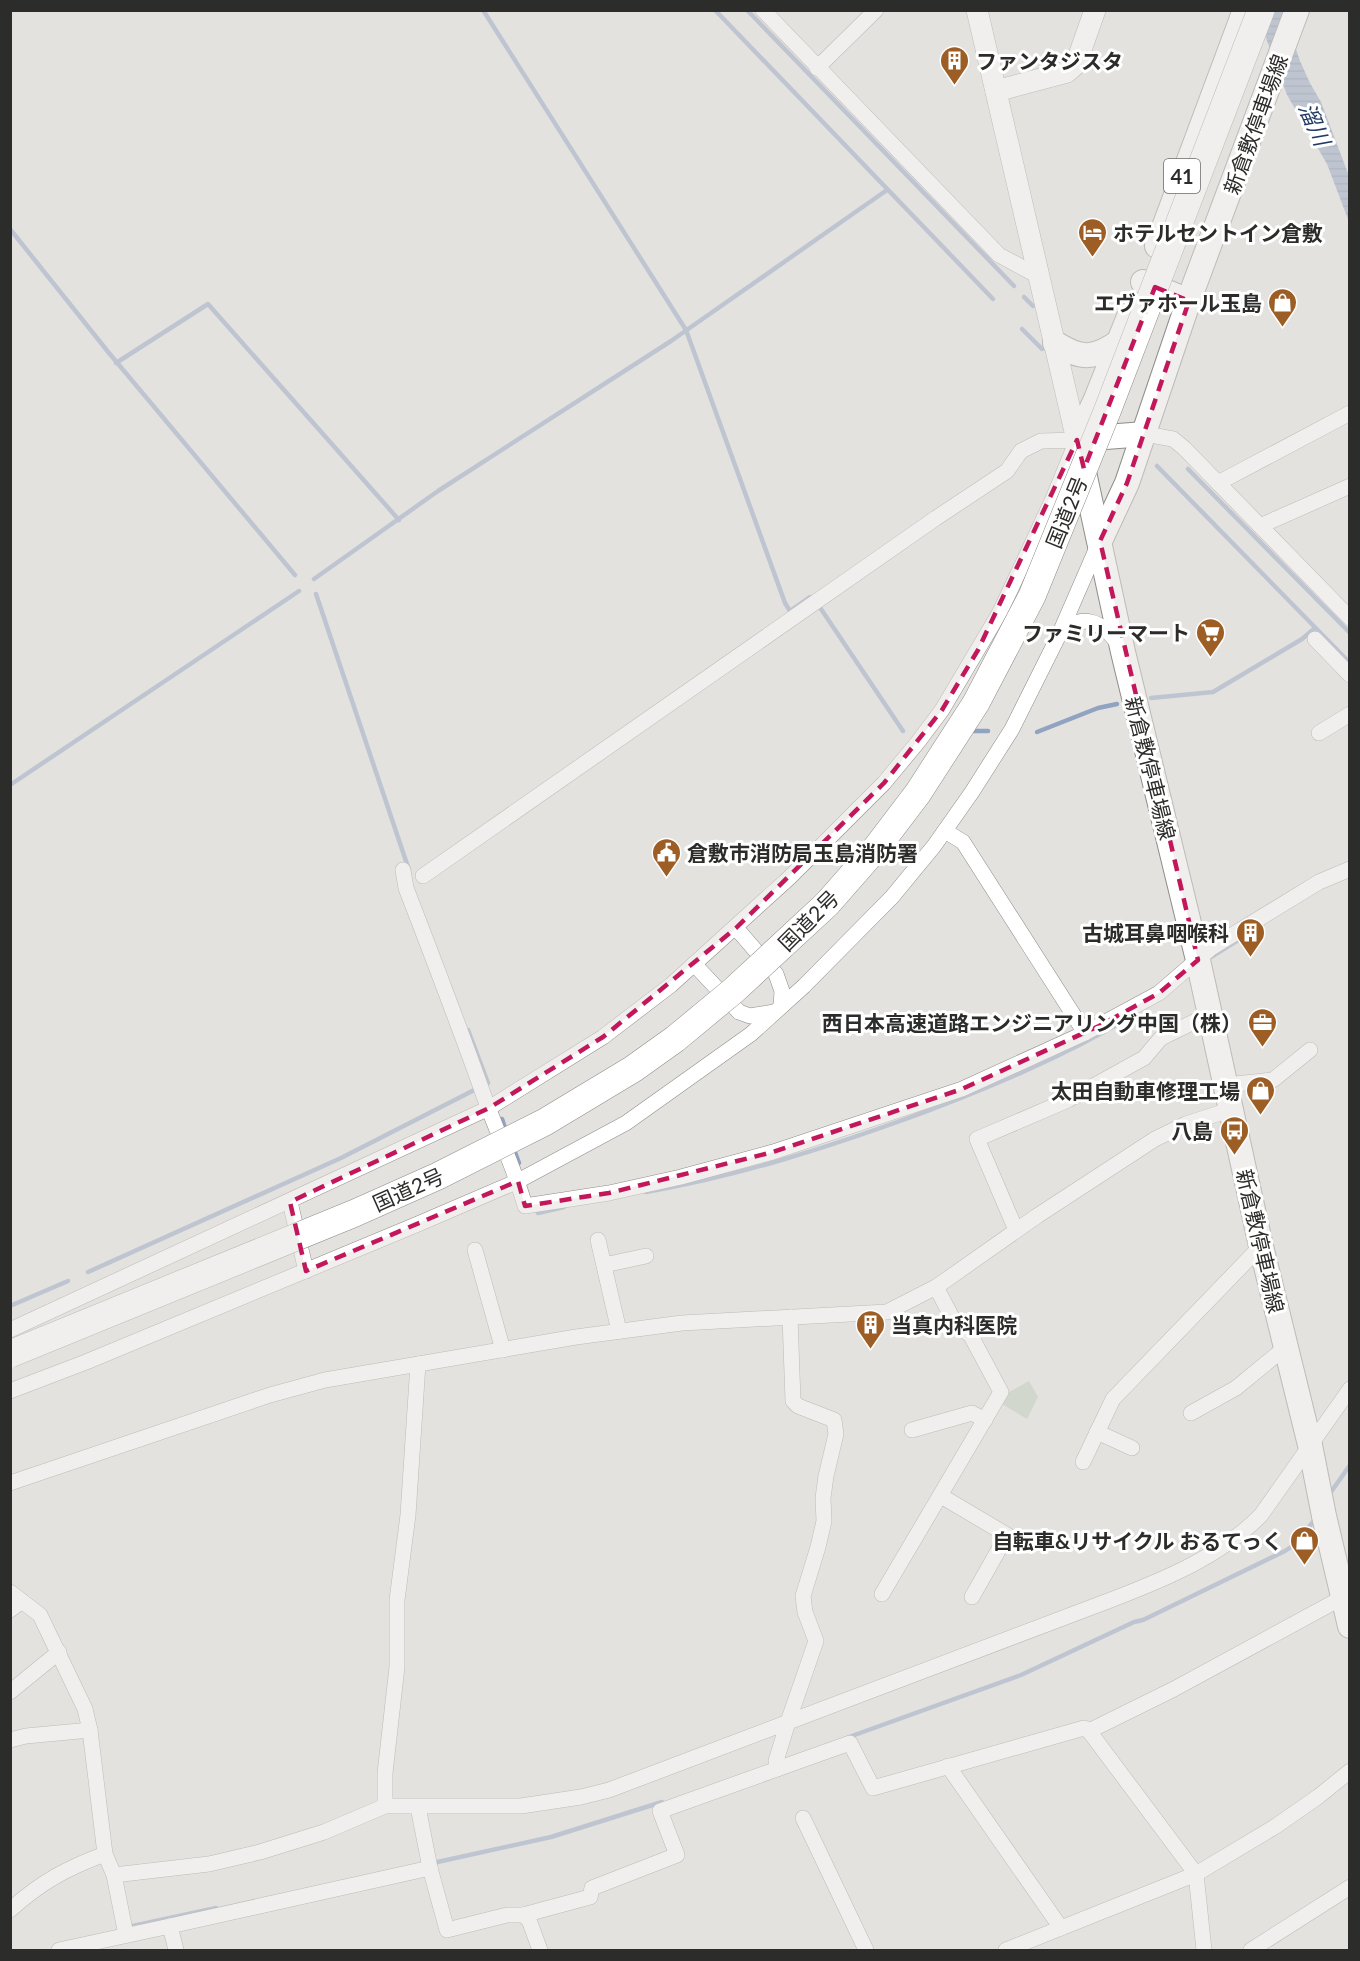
<svg xmlns="http://www.w3.org/2000/svg" width="1360" height="1961" viewBox="0 0 1360 1961" font-family="Lato,'Noto Sans JP',sans-serif">
	<style>
		.green { fill: #bbcab6 }
		.water { fill: url(#water-rules) }
		.lines { fill: none; stroke-linecap: round; stroke-linejoin: round }
		.stream { stroke: #90a3c1; stroke-width: 4.5 }
		.street-casing { stroke: #8e8d8a; stroke-width: 16 }
		.secondary-casing { stroke: #8e8d8a; stroke-width: 22 }
		.primary-casing { stroke: #8e8d8a; stroke-width: 26 }
		.street { stroke: #fff; stroke-width: 15 }
		.secondary { stroke: #fff; stroke-width: 21 }
		.primary { stroke: #fff; stroke-width: 24 }
		.highway-bridge-casing { stroke: #8e8d8a; stroke-width: 28; stroke-linecap: butt }
		.highway-bridge { stroke: #fff; stroke-width: 27 }
		.marked { fill: none; stroke: #c2185b; stroke-width: 4.5; stroke-dasharray: 12 8; stroke-linejoin: round }
		.labels { text-anchor: middle; dominant-baseline: central; stroke-width: 6; stroke-linejoin: round; paint-order: stroke }
		.shield { fill: #fff; stroke: #6b6b6b; stroke-width: 1.5 }
		.shield-label { font-size: 20px; font-weight: bold; fill: #2c2c2b }
		.poi-label { font-size: 21px; font-weight: bold; fill: #2c2c2b; stroke: #fff; text-anchor: end }
		.street-label { font-size: 21px; fill: #2c2c2b; stroke: #fff }
		.water-label { font-size: 22px; font-style: italic; fill: #223b65; stroke: #fff }
	</style>
	<defs>
		<pattern id="water-rules" width="6" height="5" patternUnits="userSpaceOnUse" patternTransform="scale(1.5)"><rect width="6" height="5" fill="#90a3c1"/><path d="M0 2.5h6" fill="none" stroke="#76859d"/></pattern>
	</defs>
	<rect width="100%" height="100%" fill="#e3e2df"/>
	<polygon class="green" points="1029,1381 1038,1397 1027,1419 1002,1404 1009,1392"/>
	<polygon class="water" points="1256,11 1283,11 1300,61 1310,83 1321,102 1349,176 1349,222 1327,164 1287,95"/>
	<g class="lines">
		<g class="stream">
			<polyline points="483,10 686,330 785,603 790,611 810,597 821,609 903,731"/>
			<polyline points="715,10 993,299"/>
			<polyline points="747,10 1014,286"/>
			<polyline points="10,229 109,353 295,575"/>
			<polyline points="1024,297 1033,306"/>
			<polyline points="1022,329 1042,349"/>
			<polyline points="116,363 208,304 399,520"/>
			<polyline points="1157,466 1350,663"/>
			<polyline points="1188,469 1350,633"/>
			<polyline points="314,579 438,491 671,341 887,190"/>
			<polyline points="316,594 409,870"/>
			<polyline points="1151,698 1213,692 1302,639 1315,628"/>
			<polyline points="969,731 988,731"/>
			<polyline points="1037,732 1098,708 1117,704"/>
			<polyline points="10,785 299,591"/>
			<polyline points="1211,957 1262,925"/>
			<polyline points="502,1119 506,1131"/>
			<polyline points="513,1147 519,1163"/>
			<path d="M646 1192C738 1176 826 1148 914 1116 988 1088 1061 1058 1130 1017"/>
			<polyline points="537,1209 538,1213 564,1207"/>
			<polyline points="88,1272 341,1158 488,1083 468,1030"/>
			<polyline points="10,1306 68,1281"/>
			<polyline points="1331,1492 1350,1465"/>
			<polyline points="849,1737 1021,1675 1134,1622 1143,1620 1285,1551 1294,1545 1313,1522"/>
			<polyline points="433,1863 551,1837 662,1802"/>
			<polyline points="128,1927 216,1908"/>
		</g>
		<defs>
			<g id="street">
				<polyline points="763,10 999,255 1040,277"/>
				<polyline points="817,68 876,10"/>
				<polyline points="1145,434 1173,439 1184,448 1350,618"/>
				<polyline points="1218,483 1350,413"/>
				<polyline points="1260,526 1350,486"/>
				<path d="M1060 634C1081 611 1103 622 1118 644"/>
				<polyline points="1315,639 1350,675"/>
				<polyline points="1319,733 1350,714"/>
				<polyline points="945,831 963,842 1085,1033"/>
				<path d="M403 870 406 888C433 958 460 1028 485 1099 498 1135 515 1169 525 1206L609 1193 681 1177 773 1152 962 1089 1085 1033 1159 993 1211 948 1319 882 1350 869"/>
				<polyline points="736,928 776,974 782,991 781,1006"/>
				<polyline points="694,964 739,1012 750,1016 774,1012"/>
				<polyline points="1226,1085 1273,1080 1310,1050"/>
				<polyline points="290,1202 306,1271"/>
				<polyline points="1016,1230 977,1139 1068,1100 1144,1058 1161,1038 1210,1014"/>
				<polyline points="598,1240 619,1331"/>
				<polyline points="475,1250 503,1350"/>
				<polyline points="604,1265 646,1256"/>
				<polyline points="10,1330 489,1108 603,1037 671,985 789,878 884,783 918,742 942,710 1000,612 1052,501 1077,440 1041,441 1021,451 1007,471 936,518 423,876"/>
				<polyline points="10,1391 86,1362 418,1224 518,1181 626,1123 751,1034 804,986 892,897 934,846 972,792 1012,729 1059,635 1099,543"/>
				<polyline points="1191,1413 1236,1388 1286,1347"/>
				<polyline points="912,1430 972,1413 985,1420"/>
				<polyline points="1097,1432 1132,1448"/>
				<polyline points="1083,1462 1113,1399 1261,1246"/>
				<polyline points="10,1483 270,1395 325,1380 576,1337 682,1323 887,1312 936,1287 1037,1216 1155,1139 1186,1124 1232,1109"/>
				<polyline points="941,1496 1007,1535 972,1597"/>
				<polyline points="10,1592 40,1615 85,1709 90,1730 105,1854 114,1875 126,1935"/>
				<polyline points="882,1594 1001,1392 971,1336 955,1323 936,1287"/>
				<polyline points="10,1610 22,1601"/>
				<polyline points="10,1692 59,1652"/>
				<polyline points="10,1740 26,1736 90,1730"/>
				<polyline points="948,1766 1061,1928"/>
				<polyline points="777,1769 850,1743 873,1788 1084,1728 1089,1731"/>
				<polyline points="385,1806 385,1773 397,1667 397,1600 408,1515 418,1364"/>
				<polyline points="418,1807 430,1868 447,1930 507,1915 523,1915 529,1920 540,1950"/>
				<polyline points="803,1818 866,1950"/>
				<path d="M114 1875 209 1864 260 1852 324 1832 385 1806H521L581 1797 609 1790 1108 1601C1163 1580 1220 1557 1261 1515L1350 1389"/>
				<path d="M10 1910C41 1882 67 1868 105 1854"/>
				<polyline points="523,1915 590,1897 592,1888 677,1855 660,1811 777,1769 776,1761 788,1722 816,1641 805,1612 803,1596 818,1547 824,1521 823,1498 826,1476 836,1434 834,1420 798,1406 793,1401 790,1317"/>
				<polyline points="170,1926 430,1868"/>
				<polyline points="59,1950 170,1926 176,1950"/>
				<polyline points="1006,1950 1196,1874 1276,1826 1319,1796 1350,1771"/>
				<polyline points="1204,1950 1196,1874 1089,1731 1174,1689 1349,1594"/>
				<polyline points="1251,1950 1350,1887"/>
			</g>
			<g id="secondary">
				<polyline points="977,10 1077,440"/>
				<polyline points="996,91 1067,72 1076,64 1095,10"/>
			</g>
			<g id="primary">
				<polyline points="1157,246 1245,10"/>
				<polyline points="1143,282 1189,301"/>
				<polyline points="1130,314 1096,399 1077,440 1123,652 1198,960 1261,1246 1310,1445 1324,1516 1350,1626"/>
				<path d="M1055 343C1081 360 1095 359 1120 341"/>
				<polyline points="1079,439 1145,434"/>
				<polyline points="1100,541 1127,483 1191,294 1297,10"/>
			</g>
		</defs>
		<use href="#street" class="street-casing"/>
		<use href="#secondary" class="secondary-casing"/>
		<use href="#primary" class="primary-casing"/>
		<use href="#street" class="street"/>
		<use href="#secondary" class="secondary"/>
		<use href="#primary" class="primary"/>
		<defs>
			<polyline id="highway-bridge" points="10,1354 355,1213 438,1176 545,1122 633,1069 675,1039 733,991 827,904 877,847 918,793 976,703 1032,596 1108,409 1261,10"/>
		</defs>
		<use href="#highway-bridge" class="highway-bridge-casing"/>
		<use href="#highway-bridge" class="highway-bridge"/>
	</g>
	<path d="M0 0H1360V1961H0ZM1155 287 1189 301 1127 483 1100 541 1198 960 1159 993 1099 1026 962 1089 773 1152 609 1193 525 1206 518 1181 306 1271 290 1202 489 1108 603 1037 736 928 884 783 942 710 978 650 1077 440 1084 469Z" fill="#e3e2df" fill-opacity=".55" fill-rule="evenodd"/>
	<path class="marked" d="M1155 287 1189 301 1127 483 1100 541 1198 960 1159 993 1099 1026 962 1089 773 1152 609 1193 525 1206 518 1181 306 1271 290 1202 489 1108 603 1037 736 928 884 783 942 710 978 650 1077 440 1084 469Z"/>
	<defs>
		<symbol id="building-pin" viewBox="-11 -11 22 30"><path d="M0 17L-7.5 6A9.5 9.5 0 1 1 7.5 6Z" fill="#9d5e25" stroke="#fff"/><path d="M-4-6H4V6H1V3H-1V6H-4ZM-2.5-4.3h1.7v1.8h-1.7ZM.8-4.3h1.7v1.8H.8ZM-2.5-1h1.7V.8h-1.7ZM.8-1h1.7V.8H.8Z" fill="#fff"/></symbol>
		<symbol id="hotel-pin" viewBox="-11 -11 22 30"><path d="M0 17L-7.5 6A9.5 9.5 0 1 1 7.5 6Z" fill="#9d5e25" stroke="#fff"/><path d="M-6-4.5h1.5V1H6V5H4.5V3h-9V5H-6ZM-4 0a1.8 1.8 0 1 1 3.6 0ZM.5 0V-2.5h3Q6-2.5 6 0Z" fill="#fff"/></symbol>
		<symbol id="shop-pin" viewBox="-11 -11 22 30"><path d="M0 17L-7.5 6A9.5 9.5 0 1 1 7.5 6Z" fill="#9d5e25" stroke="#fff"/><path d="M-5-2.5h2.3a2.7 3.5 0 0 1 5.4 0H5L5.5 6h-11ZM-1.5-2.5h3a1.5 2.3 0 0 0-3 0Z" fill="#fff"/></symbol>
		<symbol id="supermarket-pin" viewBox="-11 -11 22 30"><path d="M0 17L-7.5 6A9.5 9.5 0 1 1 7.5 6Z" fill="#9d5e25" stroke="#fff"/><path d="M-6-5.5h2.5l.6 2H6L4.5 2H-2.5L-4.4-4H-6ZM-1.5 3.2a1.3 1.3 0 1 0 .1 0ZM3 3.2a1.3 1.3 0 1 0 .1 0Z" fill="#fff"/></symbol>
		<symbol id="civic-pin" viewBox="-11 -11 22 30"><path d="M0 17L-7.5 6A9.5 9.5 0 1 1 7.5 6Z" fill="#9d5e25" stroke="#fff"/><path d="M-.6-6.5H3V-4.5H.6V-3L4-1V1h2V6H-6V1h2V-1L-.6-3ZM-1.2 2.5V6h2.4V2.5Z" fill="#fff"/></symbol>
		<symbol id="office-pin" viewBox="-11 -11 22 30"><path d="M0 17L-7.5 6A9.5 9.5 0 1 1 7.5 6Z" fill="#9d5e25" stroke="#fff"/><path d="M-6-3h4V-5.5h4V-3h4V5H-6ZM-1-4.5V-3h2v-1.5ZM-6 0V1H6V0Z" fill="#fff"/></symbol>
		<symbol id="bus-pin" viewBox="-11 -11 22 30"><path d="M0 17L-7.5 6A9.5 9.5 0 1 1 7.5 6Z" fill="#9d5e25" stroke="#fff"/><path d="M-5-6H5V4H4V6H2V4H-2V6H-4V4H-5ZM-3.5-4V0h7V-4ZM-3.5 1.2v1.5H-2V1.2ZM2 1.2v1.5H3.5V1.2Z" fill="#fff"/></symbol>
	</defs>
	<g fill-rule="evenodd">
		<use href="#building-pin" x="938" y="44" width="33" height="45"/>
		<use href="#hotel-pin" x="1076" y="216" width="33" height="45"/>
		<use href="#shop-pin" x="1266" y="286" width="33" height="45"/>
		<use href="#supermarket-pin" x="1194" y="616" width="33" height="45"/>
		<use href="#civic-pin" x="650" y="836" width="33" height="45"/>
		<use href="#building-pin" x="1234" y="916" width="33" height="45"/>
		<use href="#office-pin" x="1246" y="1006" width="33" height="45"/>
		<use href="#shop-pin" x="1244" y="1074" width="33" height="45"/>
		<use href="#bus-pin" x="1218" y="1114" width="33" height="45"/>
		<use href="#building-pin" x="854" y="1308" width="33" height="45"/>
		<use href="#shop-pin" x="1288" y="1524" width="33" height="45"/>
	</g>
	<g class="labels">
		<rect class="shield" x="1164" y="159" width="36" height="34" rx="4.5"/>
		<g class="shield-label">
			<text x="1182" y="176">41</text>
		</g>
		<g class="poi-label">
			<text x="976" y="60" text-anchor="start">ファンタジスタ</text>
			<text x="1113" y="232" text-anchor="start">ホテルセントイン倉敷</text>
			<text x="1262" y="302">エヴァホール玉島</text>
			<text x="1190" y="632">ファミリーマート</text>
			<text x="687" y="852" text-anchor="start">倉敷市消防局玉島消防署</text>
			<text x="1229" y="932">古城耳鼻咽喉科</text>
			<text x="1242" y="1022">西日本高速道路エンジニアリング中国（株）</text>
			<text x="1240" y="1090">太田自動車修理工場</text>
			<text x="1213" y="1130">八島</text>
			<text x="891" y="1324" text-anchor="start">当真内科医院</text>
			<text x="1283" y="1540">自転車&amp;リサイクル おるてっく</text>
		</g>
		<g class="street-label">
			<text transform="translate(1255 124) rotate(-70)">新倉敷停車場線</text>
			<text transform="translate(1066 512) rotate(-68)">国道2号</text>
			<text transform="translate(1151 768) rotate(76)">新倉敷停車場線</text>
			<text transform="translate(808 920) rotate(-45)">国道2号</text>
			<text transform="translate(408 1189) rotate(-24)">国道2号</text>
			<text transform="translate(1261 1241) rotate(77)">新倉敷停車場線</text>
		</g>
		<g class="water-label">
			<text transform="translate(1315 124) rotate(66)">溜川</text>
		</g>
	</g>
	<rect width="1360" height="1961" fill="none" stroke="#2c2c2b" stroke-width="24"/>
</svg>
